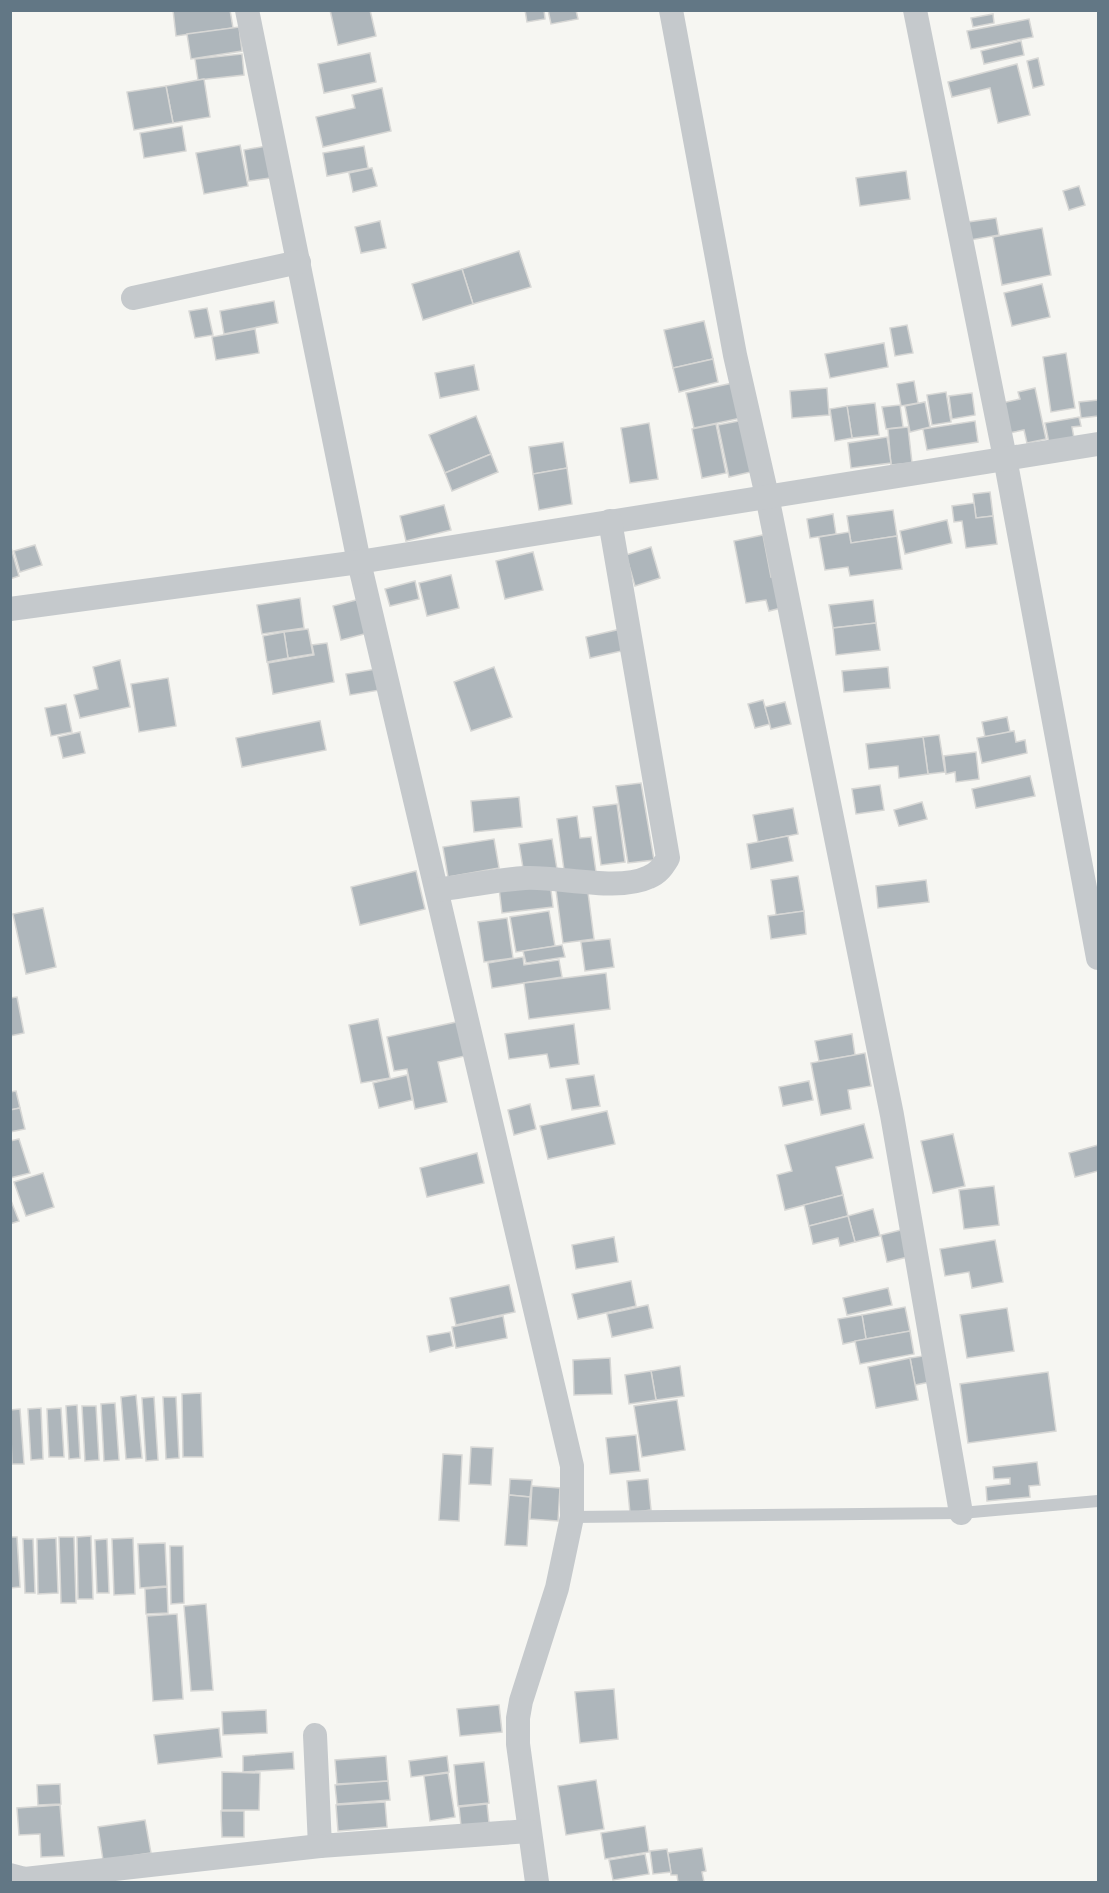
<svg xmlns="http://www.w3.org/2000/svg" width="1109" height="1893" viewBox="0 0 1109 1893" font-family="'Sofia Sans Condensed',sans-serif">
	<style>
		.building { fill: #aeb6bb; stroke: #d7d7d5; stroke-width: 1.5 }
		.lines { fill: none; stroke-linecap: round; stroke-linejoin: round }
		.service { stroke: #c5c9cc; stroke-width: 12 }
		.minor { stroke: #c5c9cc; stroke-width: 24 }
	</style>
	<rect width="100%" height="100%" fill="#f6f6f2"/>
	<g class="building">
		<polygon points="173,10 230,10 233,28 176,36"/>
		<polygon points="330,10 370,10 376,36 338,45"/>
		<polygon points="525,10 544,10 545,19 527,22"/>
		<polygon points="548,10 576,10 578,19 551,24"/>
		<polygon points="993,14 994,23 973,27 971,18"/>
		<polygon points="1029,19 1033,37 971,49 967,31"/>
		<polygon points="239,27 242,51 191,59 187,34"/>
		<polygon points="1021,41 1024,55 984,64 981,51"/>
		<polygon points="370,53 376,82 324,93 318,64"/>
		<polygon points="242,54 244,75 198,80 195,59"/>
		<polygon points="1038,58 1044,85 1033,88 1027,61"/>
		<polygon points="1017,64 1030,115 998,123 990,88 952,97 948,82"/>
		<polygon points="204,79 210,117 173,123 166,86"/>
		<polygon points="166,86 173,123 134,130 127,92"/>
		<polygon points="382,88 391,131 323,147 316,117 355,108 352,95"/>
		<polygon points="182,126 186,151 144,158 140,133"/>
		<polygon points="240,145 248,186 204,194 196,153"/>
		<polygon points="272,145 277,177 249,181 244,150"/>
		<polygon points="364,146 368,168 327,176 323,153"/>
		<polygon points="372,168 377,186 353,192 349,173"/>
		<polygon points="906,171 910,199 860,206 856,178"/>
		<polygon points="1079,186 1085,205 1069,210 1063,191"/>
		<polygon points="996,218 999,235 970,240 968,222"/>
		<polygon points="380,221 386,248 361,253 355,227"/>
		<polygon points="1042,228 1051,275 1002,285 993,237"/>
		<polygon points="519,251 531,287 473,304 462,269"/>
		<polygon points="462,269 473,304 423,320 412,284"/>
		<polygon points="1042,284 1050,317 1012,326 1004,293"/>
		<polygon points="274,301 278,323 224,334 220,311"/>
		<polygon points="207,308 213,335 195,338 189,311"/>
		<polygon points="704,321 713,359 673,368 664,330"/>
		<polygon points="907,325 913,353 895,356 890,328"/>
		<polygon points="255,329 259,353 216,360 212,337"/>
		<polygon points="884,343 888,367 830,378 825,354"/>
		<polygon points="1066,353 1075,408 1051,412 1043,357"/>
		<polygon points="713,359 718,382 679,392 673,368"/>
		<polygon points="474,365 479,390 440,398 435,373"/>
		<polygon points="914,381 918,403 901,406 897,384"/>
		<polygon points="733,383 741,418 694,428 686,393"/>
		<polygon points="827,388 829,415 792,418 790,391"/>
		<polygon points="1035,388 1046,439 1027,443 1024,430 1004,434 997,404 1020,399 1018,392"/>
		<polygon points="946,392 951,422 932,425 927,395"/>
		<polygon points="972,393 975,415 952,419 949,396"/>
		<polygon points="1098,400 1098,416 1081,418 1079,402"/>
		<polygon points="925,402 930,427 910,432 905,406"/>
		<polygon points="875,403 879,435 852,438 847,406"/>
		<polygon points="900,405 903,427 886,429 882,407"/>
		<polygon points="847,406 852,438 835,441 830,409"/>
		<polygon points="476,416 491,454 445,473 429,435"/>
		<polygon points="1079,417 1081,426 1072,427 1074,438 1049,443 1045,423"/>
		<polygon points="749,419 759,470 729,477 718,425"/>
		<polygon points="975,421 978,442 927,450 923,429"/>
		<polygon points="649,423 658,479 630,483 621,428"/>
		<polygon points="716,424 726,473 702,478 692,429"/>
		<polygon points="908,427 912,463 891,465 888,429"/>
		<polygon points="887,437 891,463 851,468 848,443"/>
		<polygon points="563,442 567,468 533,474 529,447"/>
		<polygon points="491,454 498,472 452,491 445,473"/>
		<polygon points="567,468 572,504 539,510 533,474"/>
		<polygon points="990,492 993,516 976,518 973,494"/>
		<polygon points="974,503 976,518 993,516 997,544 966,548 962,521 954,522 952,506"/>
		<polygon points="444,505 451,530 406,541 400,516"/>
		<polygon points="893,510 897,536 851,543 847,516"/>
		<polygon points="833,514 836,534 810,538 807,519"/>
		<polygon points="947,520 952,543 905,554 900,531"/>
		<polygon points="849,532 851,543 897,536 902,569 850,576 848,567 825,570 819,537"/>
		<polygon points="763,535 771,577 779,575 785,607 769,611 766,600 746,603 734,541"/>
		<polygon points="10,544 19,576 10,579"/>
		<polygon points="35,545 42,565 20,572 14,551"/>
		<polygon points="651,547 660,578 635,586 626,555"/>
		<polygon points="533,552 543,590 505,599 496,561"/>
		<polygon points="451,575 459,608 427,616 419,583"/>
		<polygon points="415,581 419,599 390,606 385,589"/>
		<polygon points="300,598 304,628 262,634 257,605"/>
		<polygon points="360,599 368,633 341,640 333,606"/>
		<polygon points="873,600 876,623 833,628 829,605"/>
		<polygon points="876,623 880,650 836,655 833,628"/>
		<polygon points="308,629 313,654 288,658 284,632"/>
		<polygon points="621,629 626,650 590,658 586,637"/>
		<polygon points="284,632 288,658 267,662 263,636"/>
		<polygon points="327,643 334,682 273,694 268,663 314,655 312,645"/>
		<polygon points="120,660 130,707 80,718 74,695 98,689 93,667"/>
		<polygon points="494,667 512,717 471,731 454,682"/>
		<polygon points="888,667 890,688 844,692 842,671"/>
		<polygon points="382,668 386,689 350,695 346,674"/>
		<polygon points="168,678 176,726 139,732 131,684"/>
		<polygon points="763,700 770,724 755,728 748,704"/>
		<polygon points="785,702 791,724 771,729 765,707"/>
		<polygon points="66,704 72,732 51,736 45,708"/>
		<polygon points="1007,717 1010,732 985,737 982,722"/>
		<polygon points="320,721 326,750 242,767 236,738"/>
		<polygon points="1014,731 1016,742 1025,740 1027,753 982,763 977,738"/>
		<polygon points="80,732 85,753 63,758 58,737"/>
		<polygon points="939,735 945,772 928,774 923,737"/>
		<polygon points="923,737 928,774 899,778 898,766 869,769 866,744"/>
		<polygon points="976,752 979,779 956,782 955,772 946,774 944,756"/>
		<polygon points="1030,776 1035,796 976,808 972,789"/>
		<polygon points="641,783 654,860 628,863 616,786"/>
		<polygon points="880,785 884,810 856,814 852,789"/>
		<polygon points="519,797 522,827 474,832 471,801"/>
		<polygon points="922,802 927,819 899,826 894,810"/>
		<polygon points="617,804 625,862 601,865 593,807"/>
		<polygon points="793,808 798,834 758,842 753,815"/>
		<polygon points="577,816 580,838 591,837 596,872 565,877 557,819"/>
		<polygon points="788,836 793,861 751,869 747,844"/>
		<polygon points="494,839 499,868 448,877 443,847"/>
		<polygon points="552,839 557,869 524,874 519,844"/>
		<polygon points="416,871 425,909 360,925 351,887"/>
		<polygon points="798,876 804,911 776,915 771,880"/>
		<polygon points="926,880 929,902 878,908 876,886"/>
		<polygon points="550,882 553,907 502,913 499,888"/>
		<polygon points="587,885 594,939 563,943 556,890"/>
		<polygon points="43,908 56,967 26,974 13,914"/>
		<polygon points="549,911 555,946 516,952 510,917"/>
		<polygon points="804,911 806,934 771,939 768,916"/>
		<polygon points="507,918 513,958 484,962 478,922"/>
		<polygon points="610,939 614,967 585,971 581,942"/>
		<polygon points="562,945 565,957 526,963 523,951"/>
		<polygon points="523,957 524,965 559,960 562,977 492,988 488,963"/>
		<polygon points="606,973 610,1009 529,1019 524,983"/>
		<polygon points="17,997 24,1033 10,1036 10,998"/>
		<polygon points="378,1019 390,1078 361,1083 349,1025"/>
		<polygon points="461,1021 469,1055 438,1062 447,1102 415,1109 407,1069 394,1071 387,1037"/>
		<polygon points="574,1024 579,1064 550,1068 547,1054 509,1059 505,1034"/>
		<polygon points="852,1034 855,1055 819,1061 815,1041"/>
		<polygon points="865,1053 871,1086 848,1090 851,1109 821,1115 811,1063"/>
		<polygon points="407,1075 412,1100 379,1108 373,1083"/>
		<polygon points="594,1075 600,1106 572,1110 566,1079"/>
		<polygon points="809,1081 813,1100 783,1106 779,1087"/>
		<polygon points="16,1091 20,1108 10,1110 10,1092"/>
		<polygon points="530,1104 536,1129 514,1135 508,1110"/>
		<polygon points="20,1108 25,1129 10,1132 10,1110"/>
		<polygon points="607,1111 615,1144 548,1159 540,1126"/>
		<polygon points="864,1124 873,1158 836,1167 843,1195 785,1210 777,1175 792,1171 785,1145"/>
		<polygon points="953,1134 965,1186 933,1193 921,1141"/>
		<polygon points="19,1139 30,1173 10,1178 10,1141"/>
		<polygon points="1098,1145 1098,1171 1075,1177 1069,1153"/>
		<polygon points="477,1153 484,1183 427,1197 420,1168"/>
		<polygon points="43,1173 54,1207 26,1216 14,1182"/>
		<polygon points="994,1186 999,1225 964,1229 959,1190"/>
		<polygon points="843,1195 848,1216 809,1226 804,1205"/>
		<polygon points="10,1198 19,1221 10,1224"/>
		<polygon points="873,1209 880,1236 855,1242 848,1216"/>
		<polygon points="848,1216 855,1242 840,1246 838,1238 813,1244 809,1226"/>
		<polygon points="905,1229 912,1256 887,1262 881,1235"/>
		<polygon points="614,1237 618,1262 576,1269 572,1245"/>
		<polygon points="995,1240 1003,1282 972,1288 969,1272 945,1276 940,1249"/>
		<polygon points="631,1281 636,1306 578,1319 572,1294"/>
		<polygon points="509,1285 515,1312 456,1325 450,1298"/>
		<polygon points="888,1288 892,1305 847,1315 843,1298"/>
		<polygon points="648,1305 653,1328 612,1337 607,1314"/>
		<polygon points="905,1307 910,1331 866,1339 862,1315"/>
		<polygon points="1007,1308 1014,1351 967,1358 960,1315"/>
		<polygon points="862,1315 866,1339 843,1344 838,1319"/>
		<polygon points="503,1316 507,1338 456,1348 452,1327"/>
		<polygon points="910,1331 914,1354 860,1364 855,1341"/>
		<polygon points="450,1332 453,1346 430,1352 427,1336"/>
		<polygon points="929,1355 935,1381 915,1385 910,1358"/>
		<polygon points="610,1358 612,1394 574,1395 573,1360"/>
		<polygon points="910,1358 918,1400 876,1408 868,1367"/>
		<polygon points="680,1366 684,1396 656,1400 651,1371"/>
		<polygon points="651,1371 656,1400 629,1404 625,1375"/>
		<polygon points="1048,1372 1056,1431 968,1443 960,1384"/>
		<polygon points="201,1393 203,1457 183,1457 182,1394"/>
		<polygon points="136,1395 142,1458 126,1459 121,1397"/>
		<polygon points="154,1397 158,1460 146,1461 142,1398"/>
		<polygon points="163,1397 176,1397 179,1458 166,1459"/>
		<polygon points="677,1400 685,1450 642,1457 634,1406"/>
		<polygon points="115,1403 119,1460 104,1461 101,1404"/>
		<polygon points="77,1405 80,1458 69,1459 66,1406"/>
		<polygon points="82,1406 96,1406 99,1460 85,1461"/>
		<polygon points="41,1408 43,1459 31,1460 28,1409"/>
		<polygon points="61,1408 64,1457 49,1457 47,1409"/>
		<polygon points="20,1409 24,1464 12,1464 10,1410"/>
		<polygon points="636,1435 640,1471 610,1474 606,1438"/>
		<polygon points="471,1447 493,1448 491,1485 469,1484"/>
		<polygon points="443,1454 462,1455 459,1521 439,1520"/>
		<polygon points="1037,1462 1040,1485 1029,1486 1030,1497 987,1501 986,1487 1010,1484 1010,1478 994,1479 993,1467"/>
		<polygon points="510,1479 532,1480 530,1497 509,1495"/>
		<polygon points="648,1479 651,1510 630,1513 627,1481"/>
		<polygon points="532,1486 560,1488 558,1521 530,1519"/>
		<polygon points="509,1495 530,1497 527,1546 505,1545"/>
		<polygon points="91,1536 93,1599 78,1599 77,1537"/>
		<polygon points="10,1537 17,1537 20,1587 10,1588"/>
		<polygon points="59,1537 74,1537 76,1603 61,1603"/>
		<polygon points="56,1538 58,1593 38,1594 37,1539"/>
		<polygon points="133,1538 135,1594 114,1595 112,1539"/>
		<polygon points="23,1539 33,1539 35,1593 25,1593"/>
		<polygon points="107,1539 109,1593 97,1593 95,1540"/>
		<polygon points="165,1543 167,1586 140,1588 138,1544"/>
		<polygon points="170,1546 183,1546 184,1603 171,1604"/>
		<polygon points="167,1587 168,1613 146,1614 145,1589"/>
		<polygon points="206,1604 213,1690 191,1691 184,1606"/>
		<polygon points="177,1614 183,1699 153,1701 147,1616"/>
		<polygon points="614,1689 618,1739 580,1743 575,1692"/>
		<polygon points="499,1705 502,1732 460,1736 457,1709"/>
		<polygon points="266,1710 267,1733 223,1735 222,1712"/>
		<polygon points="219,1728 222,1757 158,1764 154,1735"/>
		<polygon points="293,1752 294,1769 243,1772 243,1756"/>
		<polygon points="386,1756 388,1781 337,1784 335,1760"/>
		<polygon points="447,1756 449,1772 411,1777 409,1761"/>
		<polygon points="484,1762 489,1803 458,1806 454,1765"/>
		<polygon points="222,1772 260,1773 259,1810 222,1810"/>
		<polygon points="448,1773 455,1817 430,1821 424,1776"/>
		<polygon points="596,1780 604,1829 566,1835 558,1786"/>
		<polygon points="388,1781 390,1800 337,1804 335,1785"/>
		<polygon points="60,1784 61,1804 38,1805 37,1785"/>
		<polygon points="385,1802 387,1827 338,1831 336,1805"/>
		<polygon points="487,1804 489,1823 461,1826 459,1807"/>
		<polygon points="60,1805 64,1856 41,1857 40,1834 19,1835 17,1808"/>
		<polygon points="221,1811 244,1811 244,1837 222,1837"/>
		<polygon points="145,1820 151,1853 103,1860 98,1827"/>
		<polygon points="645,1826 649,1852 605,1859 601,1833"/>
		<polygon points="702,1848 706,1871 702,1872 704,1882 678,1882 677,1875 671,1875 668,1853"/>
		<polygon points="667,1849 671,1872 653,1874 650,1851"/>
		<polygon points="645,1854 649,1874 613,1880 609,1860"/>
	</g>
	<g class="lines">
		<polyline class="service" points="572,1517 961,1513 1098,1501"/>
		<g class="minor">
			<polyline points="247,10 359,562 572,1466 572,1517 557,1588 521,1701 518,1718 518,1744 537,1882"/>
			<polyline points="671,10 735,355 767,496 892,1115 961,1513"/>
			<polyline points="915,10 1005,458 1098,958"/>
			<polyline points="133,298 299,262"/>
			<polyline points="10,609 359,562 1098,444"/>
			<path d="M437 890C466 886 495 880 525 878 559 876 618 892 649 877 659 873 663 866 668 858L610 521"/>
			<polyline points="315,1735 320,1846 529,1831"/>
			<polyline points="10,1875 25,1879 320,1846"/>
		</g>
	</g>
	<rect width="1109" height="1893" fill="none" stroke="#627785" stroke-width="24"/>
</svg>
